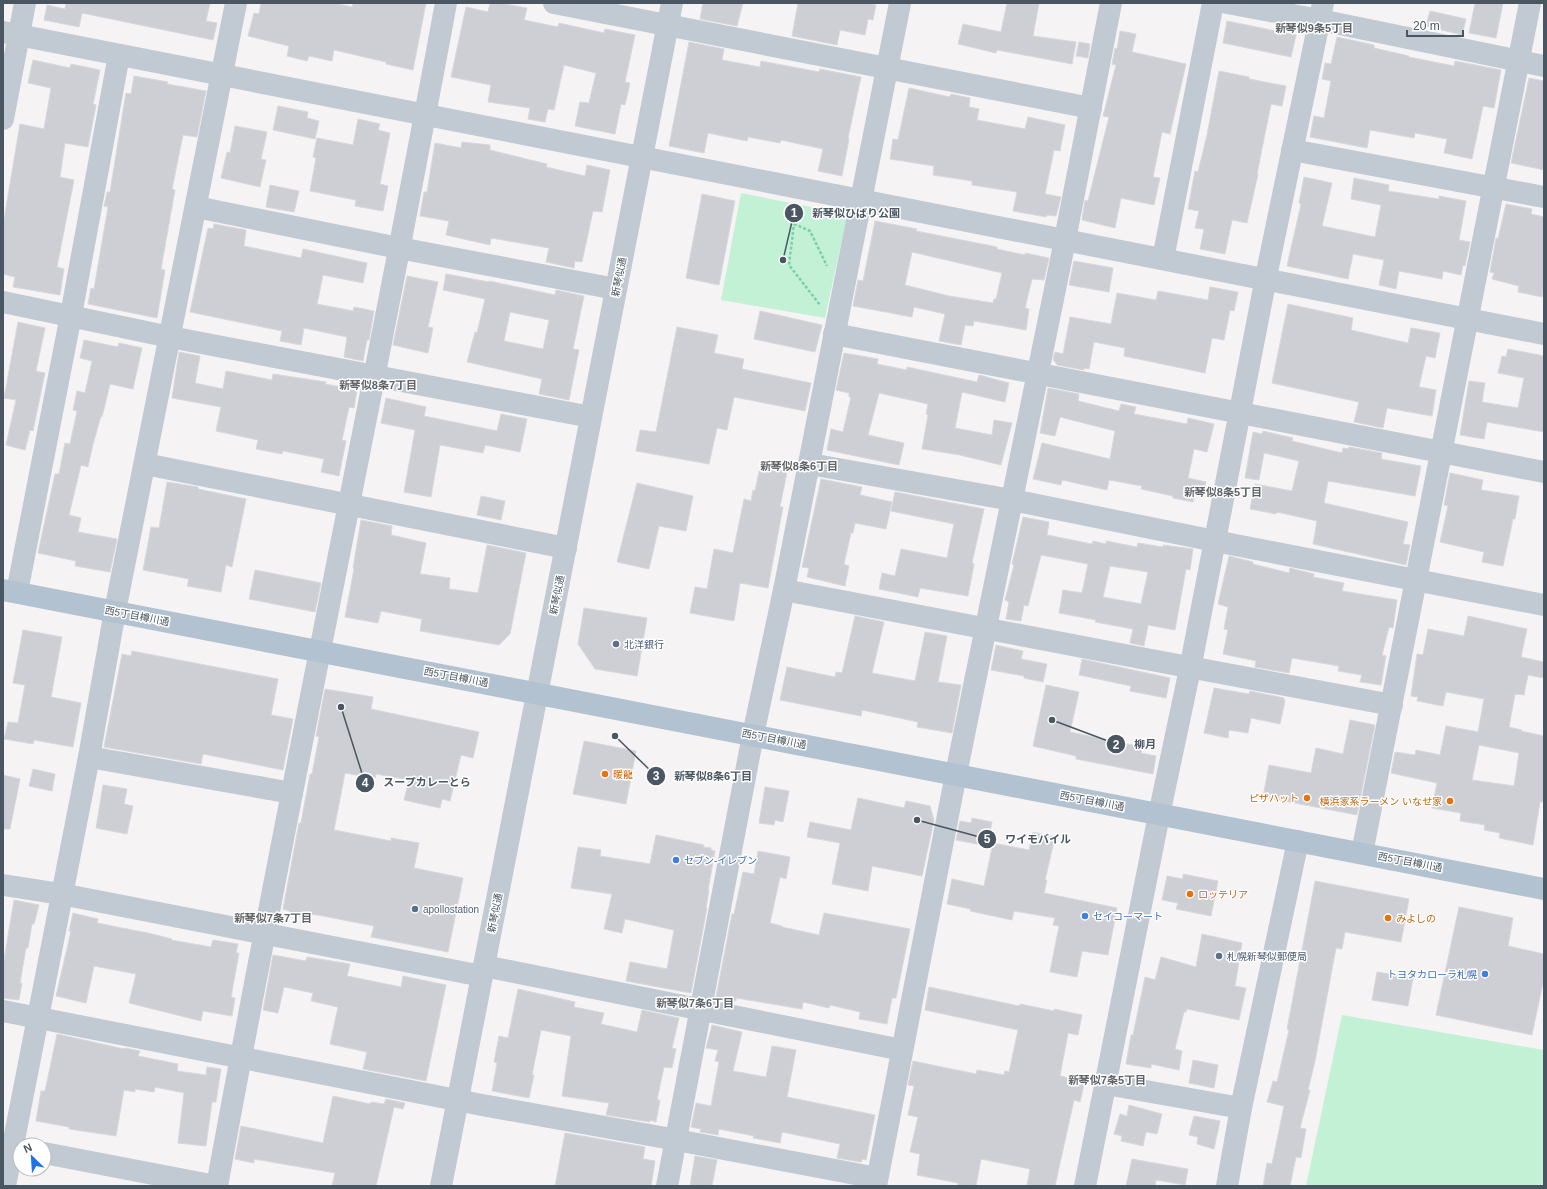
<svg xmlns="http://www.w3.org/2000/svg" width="1547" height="1189" viewBox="0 0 1547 1189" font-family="Arial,'Noto Sans JP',sans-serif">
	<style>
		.green { fill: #c3f1d5 }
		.building { fill: #cdcfd5; stroke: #d7d9de; fill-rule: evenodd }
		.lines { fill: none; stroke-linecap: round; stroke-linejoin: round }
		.path { stroke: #7ad0a6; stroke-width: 2.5; stroke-dasharray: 3 2; stroke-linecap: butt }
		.minor { stroke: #c1cad2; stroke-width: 22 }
		.major { stroke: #b3c2d1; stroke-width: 22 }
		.service-dot { fill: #5c6f8a; stroke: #fff; stroke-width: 1.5 }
		.food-dot { fill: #e8710a; stroke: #fff; stroke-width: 1.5 }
		.shop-dot { fill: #3f7fe0; stroke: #fff; stroke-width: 1.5 }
		.labels { text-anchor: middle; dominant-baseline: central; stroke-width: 3; stroke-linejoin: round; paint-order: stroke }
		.street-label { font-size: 10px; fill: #4a5661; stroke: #fff }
		.service-label { font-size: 10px; fill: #4e5e75; stroke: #fff; text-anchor: start }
		.food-label { font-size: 10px; fill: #c56008; stroke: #fff; text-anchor: start }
		.shop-label { font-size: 10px; fill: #366cbe; stroke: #fff; text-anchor: start }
		.neighbourhood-label { font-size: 11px; font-weight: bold; fill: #5f6368; stroke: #fff }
		.leader { fill: none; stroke: #4a5661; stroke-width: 1.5 }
		.callout-dot { fill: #4a5661; stroke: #fff; stroke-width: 1.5 }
		.mark-label { font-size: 12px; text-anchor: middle; font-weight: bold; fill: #fff }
		.callout-label { font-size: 11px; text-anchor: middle; font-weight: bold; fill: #4a5661; stroke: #fff; stroke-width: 3; stroke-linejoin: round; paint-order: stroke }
	</style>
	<rect width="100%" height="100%" fill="#f5f3f3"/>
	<g class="green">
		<polygon points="741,193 841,213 846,220 825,318 721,300"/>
		<polygon points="1342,1015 1544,1050 1544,1186 1306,1186"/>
	</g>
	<g class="building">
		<polygon points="66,3 210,3 206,21 217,23 213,40 82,13 79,27 44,20 47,5 65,9"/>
		<polygon points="261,3 334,3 352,7 353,3 426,3 413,70 386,64 386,62 334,50 332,61 309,56 307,61 287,56 289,46 248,36 254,13 259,14"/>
		<polygon points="490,3 500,3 527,8 524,20 558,27 559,23 604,33 605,29 635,35 625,82 630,83 625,105 621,104 615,134 575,126 580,102 589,103 596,73 564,65 554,110 548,109 545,122 528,119 530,108 488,102 491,85 451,77 466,7 488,12"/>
		<polygon points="703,3 743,3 737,26 700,19"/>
		<polygon points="798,3 866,3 876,5 873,20 868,19 865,35 840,30 837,45 792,36"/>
		<polygon points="1007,3 1039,3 1033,36 1076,42 1072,64 997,50 996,53 958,44 963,24 1001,32"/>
		<polygon points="1475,3 1503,3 1496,38 1469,33"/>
		<polygon points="1430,11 1466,19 1462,35 1426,26"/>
		<polygon points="1227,21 1296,35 1291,57 1223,43"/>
		<polygon points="1120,31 1136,34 1132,52 1186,64 1170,134 1162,132 1153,177 1160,178 1154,205 1121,198 1115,228 1082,220 1085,200 1088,201 1109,117 1103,116 1116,65 1112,64 1115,48 1117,49"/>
		<polygon points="1337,37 1374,45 1374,48 1409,56 1409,57 1454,66 1455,61 1501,70 1494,108 1483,106 1472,159 1444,153 1447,139 1415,133 1414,138 1370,130 1367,148 1310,137 1314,116 1324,118 1331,81 1322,79 1325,63 1331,64"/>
		<polygon points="689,42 724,49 722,60 760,67 761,61 819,72 820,69 861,77 848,138 849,139 842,176 818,171 823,149 781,140 780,143 748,137 747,141 708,133 704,153 669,146"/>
		<polygon points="1079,42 1090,44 1088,58 1076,56"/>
		<polygon points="33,60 70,68 71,64 100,70 93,104 96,105 88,147 65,143 60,177 74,180 57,267 64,269 60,295 13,287 15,277 3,274 3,225 20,124 44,129 51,88 28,83"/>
		<polygon points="1219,71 1249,77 1249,79 1286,86 1282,106 1271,104 1257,174 1258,174 1247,223 1232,220 1225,254 1200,249 1204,229 1195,228 1199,211 1188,209 1195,171 1198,172 1207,135"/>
		<polygon points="134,76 168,82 167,84 206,91 197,137 183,135 172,189 175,190 161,269 165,270 157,318 88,304 91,288 94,289 108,207 104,206 107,192 110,192 123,111 126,93 131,94"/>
		<polygon points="1529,78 1544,81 1544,170 1511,163"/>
		<polygon points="909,88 950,97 951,94 970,98 969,107 979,109 977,120 1025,129 1028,117 1065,125 1060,151 1054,150 1045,194 1061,197 1056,216 1047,215 1046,217 1013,211 1017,192 972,185 972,181 933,175 934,166 890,159 893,139 898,140"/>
		<polygon points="278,106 308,112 307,118 319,121 315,139 273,130"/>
		<polygon points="358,119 380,124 378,130 390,133 380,184 388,186 383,211 355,206 356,200 310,191 316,158 313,157 317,138 353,145"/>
		<polygon points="235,126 267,132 261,159 266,160 260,187 221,178 227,152 230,153"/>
		<polygon points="462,142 490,145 490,150 547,164 546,167 585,176 587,165 610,170 602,212 593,211 582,262 575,261 574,268 546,262 549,248 491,238 490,245 446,235 449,221 420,216 424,192 427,192 435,143 461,148"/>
		<polygon points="1304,177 1332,183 1322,226 1375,237 1381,205 1351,199 1354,178 1389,185 1388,191 1439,199 1439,196 1466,201 1459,240 1470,242 1465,266 1463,265 1461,275 1443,271 1442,279 1399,271 1396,289 1379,285 1384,260 1353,254 1348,279 1287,266 1301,204 1299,203"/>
		<polygon points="270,185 299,191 294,212 266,207"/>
		<polygon points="702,194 735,201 719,285 686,278"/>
		<polygon points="1506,204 1532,209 1531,214 1544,217 1544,287 1542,297 1518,292 1519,286 1492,279 1494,273 1490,272 1496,238 1498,239"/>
		<path d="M875 221 917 229 916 231 997 247V249L1025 255V253L1049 258 1044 280 1032 279 1025 308 1029 309 1026 330 974 321 973 326 965 325 961 345 939 341 945 314 914 307 912 317 853 306 858 280 863 281ZM912 252 1002 273 996 299H994L993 303 949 296 905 285Z"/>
		<polygon points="214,224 246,230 244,246 301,258 303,249 367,263 363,283 323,275 317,304 353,311 354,307 374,311 369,340 367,340 363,361 344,357 347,337 304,328 301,345 280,341 282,331 190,312 208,228 213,229"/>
		<polygon points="1074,261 1113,268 1109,292 1069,285"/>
		<path d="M446 274 489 282V281L555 295 556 290 584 296 573 349 579 350 569 400 539 394 542 379 467 362 475 332 477 333 485 299 443 290ZM510 312 549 320 543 349 504 341Z"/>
		<polygon points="407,276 438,282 428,327 433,328 428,353 393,345"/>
		<polygon points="1210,287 1238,292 1234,311 1230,310 1224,340 1212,338 1205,373 1124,356 1125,348 1094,342 1089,369 1084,368 1084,370 1057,365 1053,359 1055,352 1063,354 1070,317 1111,324 1117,293 1156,300 1158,291 1208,300"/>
		<polygon points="1288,304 1353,318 1351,330 1408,343 1411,328 1440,333 1435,358 1426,356 1419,387 1436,390 1432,416 1387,408 1383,428 1354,422 1359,402 1272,383"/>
		<polygon points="760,311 822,325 815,352 754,339"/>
		<polygon points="18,322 45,328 36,371 45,373 33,431 30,430 25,450 6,445 16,400 4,398"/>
		<polygon points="677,327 718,335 714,353 744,359 742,369 811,383 805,411 734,397 727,430 717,428 709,464 636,451 640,430 656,432"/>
		<polygon points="84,340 118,347 119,343 142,348 133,389 110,384 102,417 101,416 93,444 88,467 81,465 69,515 81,518 78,532 117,539 110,572 75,566 76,561 38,553 55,474 59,474 65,443 70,444 77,411 73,410 77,391 85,393 92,361 80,358"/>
		<polygon points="1508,349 1544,356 1544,432 1487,422 1484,439 1460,435 1469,381 1485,383 1482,402 1518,408 1524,378 1498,373 1502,356 1506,357"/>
		<polygon points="179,352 200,356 195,383 223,389 226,371 272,380 273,374 326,382 325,384 357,390 354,408 349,407 342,440 346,441 339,476 321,472 324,459 283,451 282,454 256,449 258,440 216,431 221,407 172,398"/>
		<polygon points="844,353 878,359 877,364 907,370 907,367 977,382 979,375 1009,383 1005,402 962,392 955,428 992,435 994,420 1012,423 1001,465 960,455 922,449 928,415 926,414 928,404 879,393 868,435 904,443 899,465 827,450 831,429 843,432 851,397 849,397 849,393 836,390"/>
		<polygon points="1048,388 1079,394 1078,401 1119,411 1121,404 1136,407 1134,414 1187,424 1188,418 1214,424 1207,452 1194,449 1188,478 1206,482 1202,497 1194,495 1193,502 1173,498 1173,496 1141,489 1142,486 1109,480 1107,490 1062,480 1061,485 1033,479 1042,443 1110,459 1115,431 1060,417 1055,436 1040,433"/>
		<polygon points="386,398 426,407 424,416 497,431 501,414 527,419 520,452 485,445 483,453 440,445 431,497 404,492 415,430 381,423"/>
		<polygon points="1263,431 1293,438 1292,441 1342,453 1343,448 1348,449 1349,447 1382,453 1381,459 1421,466 1415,496 1328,481 1324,503 1408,522 1403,544 1410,545 1406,565 1313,544 1317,521 1277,512 1276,514 1250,509 1255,484 1292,491 1299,461 1264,453 1259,480 1245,478 1253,432 1262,434"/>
		<polygon points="760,467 787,472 780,507 783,507 768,588 740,583 734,621 690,613 695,587 707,589 714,549 733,553 744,499 751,501 753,490 755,491"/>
		<polygon points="1450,473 1483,480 1481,490 1519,496 1515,519 1513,519 1503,566 1482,562 1484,552 1440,542 1448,506 1444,505"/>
		<polygon points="821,479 862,487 860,495 892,502 886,529 855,523 853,533 851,533 844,564 849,566 845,586 807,577 809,568 802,567"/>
		<polygon points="167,482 198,487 198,489 246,499 232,567 226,565 221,592 187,586 189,579 143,570 151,527 159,528"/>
		<polygon points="637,483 693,496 686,531 659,526 649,569 617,562"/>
		<polygon points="895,492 984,509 972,563 974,564 968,596 920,588 918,597 879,589 882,573 895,576 901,549 947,558 954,524 891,511"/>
		<polygon points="481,496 505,501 501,520 477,515"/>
		<path d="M1023 517 1049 522 1047 535 1092 544 1093 541 1106 544V541L1137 547 1138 543 1163 547V545L1193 549 1190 570 1186 569 1175 630 1148 625 1144 646 1130 643 1133 629 1095 622 1096 620 1059 613 1063 590 1082 593 1088 564 1041 555 1028 606 1024 605 1021 621 1006 619 1009 602 1005 600 1014 565 1012 564ZM1110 566 1148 572 1141 604 1103 597Z"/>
		<polygon points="361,520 392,526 391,535 426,543 420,574 450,578 449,589 478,593 487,545 526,553 510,634 499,645 420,631 422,619 381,611 378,623 345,617 354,569 353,568"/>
		<polygon points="1229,556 1253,562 1253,564 1289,573 1290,568 1314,574 1313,577 1344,583 1342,591 1397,600 1393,628 1389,627 1382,655 1386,656 1381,685 1360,682 1362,675 1338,671 1339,666 1292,658 1289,673 1255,667 1256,661 1223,654 1228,630 1224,629 1228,607 1218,604"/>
		<polygon points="255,570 321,583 315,612 249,599"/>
		<polygon points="584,608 647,618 637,676 595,669 578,644"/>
		<polygon points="855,616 884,622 872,673 915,681 925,632 947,636 938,682 961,685 952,733 917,727 918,722 862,710 861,716 780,700 787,667 835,677 836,672 842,673"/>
		<path d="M1468 616 1527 629 1521 657 1544 662V678L1528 675 1524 695 1515 694 1509 727 1522 730 1521 731 1544 736V802H1540L1533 845 1499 838 1500 833 1484 830 1485 825 1460 821 1461 813 1432 808 1437 783 1391 773 1395 752 1415 755 1416 750 1440 755 1446 726 1478 732 1484 699 1446 692 1443 706 1417 701 1418 697 1411 696 1417 654 1423 655 1428 629 1464 636ZM1479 745 1519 753 1514 786 1472 780Z"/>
		<polygon points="23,630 62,637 51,697 81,703 73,747 34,740 33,744 4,739 8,722 18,723 25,685 13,683"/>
		<polygon points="996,645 1023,651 1021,659 1047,664 1043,682 1024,678 1024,676 991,670"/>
		<polygon points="132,651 278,679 271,715 293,719 283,770 203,754 201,764 104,747 122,654 131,656"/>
		<polygon points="1082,659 1170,678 1166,698 1130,691 1131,686 1079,675"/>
		<polygon points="1046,685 1079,692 1070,732 1142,747 1141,753 1156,756 1153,774 1076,759 1076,756 1033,746"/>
		<polygon points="1214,688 1249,694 1250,691 1284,698 1284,700 1285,701 1280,724 1251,718 1248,733 1229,730 1228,738 1204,733"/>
		<polygon points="325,689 373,697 371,709 479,732 473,758 461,755 450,801 442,799 440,808 404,800 409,780 376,774 375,778 345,773 334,830 391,841 391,838 419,843 414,868 463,878 448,952 371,937 374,926 318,915 309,914 309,918 289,914 290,911 283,909 299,823 301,823 310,774 312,774 319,737 316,736"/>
		<polygon points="1350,720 1375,725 1357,815 1263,797 1269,765 1311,773 1316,748 1343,754"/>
		<polygon points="584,741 636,751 626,804 573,794"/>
		<polygon points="33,769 55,774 52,791 29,786"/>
		<polygon points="3,775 20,779 10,829 3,829"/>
		<polygon points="103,785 127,789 124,804 133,806 127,834 96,828"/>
		<polygon points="765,787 789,791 783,822 775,820 774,825 759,823"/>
		<polygon points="858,798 904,808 906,801 930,806 934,820 922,876 872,866 868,891 832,884 840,843 807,837 810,822 851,830"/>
		<polygon points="972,818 992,822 987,846 956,840 960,821 971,823"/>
		<polygon points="1033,832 1055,837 1045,880 1047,880 1044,893 1117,908 1108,955 1082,951 1077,977 1050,972 1059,926 1053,925 1055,918 1014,911 1012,920 970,911 971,909 947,904 952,879 984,886 993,843 1029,850"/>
		<polygon points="656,835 704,845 703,847 711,848 711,850 715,851 708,890 709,890 706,908 707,908 691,993 626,981 630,962 667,969 674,930 625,919 622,933 604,929 612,894 571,888 578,847 601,850 600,856 650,864"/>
		<polygon points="758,851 790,857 786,879 780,877 770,923 782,926 782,927 819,935 824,913 910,929 896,998 892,998 887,1024 859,1019 860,1012 830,1005 829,1008 803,1002 802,1009 736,998 736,1001 716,997 732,914 734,914 743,872 754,874"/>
		<polygon points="1183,874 1218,881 1211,916 1176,909 1178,903 1162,900 1167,876 1183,879"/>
		<polygon points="1315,881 1409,899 1401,942 1345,932 1342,949 1336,948 1315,1061 1308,1090 1310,1090 1300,1128 1306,1129 1301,1158 1296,1157 1290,1186 1263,1186 1267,1163 1272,1164 1284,1106 1267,1102 1273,1081 1277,1082 1289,1030 1287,1029"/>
		<polygon points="14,900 39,905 34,924 32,924 28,948 26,948 20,983 22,983 19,1000 3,998 3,966"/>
		<polygon points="1459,907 1513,918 1508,946 1544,954 1544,978 1532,1035 1436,1015"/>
		<polygon points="73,913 98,919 97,923 148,933 172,939 171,940 211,947 213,940 238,944 236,953 239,953 231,997 235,998 232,1016 203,1011 201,1021 129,1003 136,974 94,966 86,1003 56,996 71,931 69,931"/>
		<polygon points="1202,934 1242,943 1235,986 1246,988 1239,1020 1187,1009 1186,1012 1184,1012 1175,1049 1182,1051 1179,1070 1151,1064 1151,1068 1126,1064 1131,1035 1133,1035 1145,977 1155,980 1161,957 1196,967"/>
		<polygon points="273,955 306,961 307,957 350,964 347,976 401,987 403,976 446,985 426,1081 363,1069 367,1052 330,1044 338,1007 311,1001 313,993 284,987 278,1013 263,1010"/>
		<polygon points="1377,972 1413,978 1408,1006 1372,1000"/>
		<polygon points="929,987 1019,1006 1020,1004 1054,1011 1054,1009 1082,1015 1078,1035 1068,1033 1060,1076 1085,1081 1080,1102 1074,1100 1055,1186 1027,1186 1030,1169 981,1159 976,1186 958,1186 958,1183 917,1175 920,1154 910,1152 918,1117 908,1115 914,1086 908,1085 913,1061 976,1074 977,1070 1004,1075 1005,1071 1009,1072 1018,1030 925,1010"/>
		<polygon points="518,989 575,1002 574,1007 604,1013 601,1024 637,1032 642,1010 679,1018 672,1048 676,1049 672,1068 664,1067 657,1100 660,1100 656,1122 650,1120 650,1122 606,1115 609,1103 562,1096 571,1036 541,1030 532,1075 534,1075 529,1098 492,1091 497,1063 494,1062 499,1036 508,1038"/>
		<polygon points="712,1025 742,1032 733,1071 766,1077 772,1046 796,1050 787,1097 875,1115 866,1160 862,1159 861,1162 837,1158 840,1144 782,1132 780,1143 753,1138 754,1136 719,1129 718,1135 700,1132 701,1129 691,1127 696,1103 711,1106 719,1062 715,1061 718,1050 706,1048"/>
		<polygon points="57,1034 124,1049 125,1048 140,1051 138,1056 178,1064 177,1071 206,1075 207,1067 221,1069 216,1102 212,1102 206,1146 178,1143 184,1093 155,1087 154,1092 135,1089 135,1092 124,1090 116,1136 69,1129 69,1127 36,1121 41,1091 45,1091"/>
		<polygon points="1193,1060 1218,1065 1214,1088 1189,1083"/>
		<polygon points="333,1096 370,1104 371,1102 384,1104 386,1099 405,1103 403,1109 394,1107 376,1186 332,1186 335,1173 254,1159 254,1163 235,1159 241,1126 323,1143"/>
		<polygon points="1129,1105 1162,1114 1157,1134 1146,1132 1143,1146 1121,1141 1122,1136 1114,1134 1120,1114 1127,1116"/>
		<polygon points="1194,1116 1220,1121 1214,1149 1197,1144 1198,1137 1189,1135"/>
		<polygon points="565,1133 645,1147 643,1159 655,1161 651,1186 555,1186"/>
		<polygon points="695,1156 717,1160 712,1186 690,1186"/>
		<polygon points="1132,1159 1188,1169 1185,1185 1156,1180 1155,1186 1126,1186"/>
	</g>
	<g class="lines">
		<g class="path">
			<polyline points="796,207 789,265 820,305"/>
			<polyline points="794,224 810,231 827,266"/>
		</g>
		<g class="minor">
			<polyline points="554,3 1091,108"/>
			<polyline points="1227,3 1320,20 1544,66"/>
			<polyline points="3,32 1544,334"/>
			<polyline points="3,119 25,3"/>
			<polyline points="1292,150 1544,197"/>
			<polyline points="196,207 399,248 616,289"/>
			<polyline points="1163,259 1213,3"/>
			<polyline points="3,302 170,337 591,417"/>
			<polyline points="834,334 1544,472"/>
			<polyline points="145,464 566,548"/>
			<polyline points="810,464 1012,500 1215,541 1544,605"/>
			<path d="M784 590C987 628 1189 668 1392 705"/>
			<polyline points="17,592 71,315 119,55"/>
			<polyline points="89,757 292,793"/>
			<polyline points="1362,853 1530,3"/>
			<polyline points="3,885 61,894 482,976"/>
			<polyline points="484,966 902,1050"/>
			<polyline points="3,1011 482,1105 666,1138 877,1178"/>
			<polyline points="1106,1084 1241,1108"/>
			<polyline points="44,1153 216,1186"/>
			<polyline points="5,1186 89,757 115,611 236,3"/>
			<path d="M217 1186C289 791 373 398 446 3"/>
			<polyline points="441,1186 672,3"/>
			<polyline points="667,1186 753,735 784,590 900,3"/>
			<polyline points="876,1186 956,774 1063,250 1111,3"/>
			<polyline points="1085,1186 1159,815 1190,669 1268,267 1323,3"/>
			<polyline points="1227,1186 1241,1108 1298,841"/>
		</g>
		<polyline class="major" points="3,590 1544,889"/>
	</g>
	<g class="service-dot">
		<circle cx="616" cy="644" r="4"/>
		<circle cx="415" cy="909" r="4"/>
		<circle cx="1219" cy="956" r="4"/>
	</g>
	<g class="food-dot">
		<circle cx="605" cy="774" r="4"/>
		<circle cx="1307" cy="798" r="4"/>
		<circle cx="1450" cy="801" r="4"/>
		<circle cx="1190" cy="894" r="4"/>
		<circle cx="1388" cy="918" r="4"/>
	</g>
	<g class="shop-dot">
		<circle cx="676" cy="860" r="4"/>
		<circle cx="1085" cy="916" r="4"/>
		<circle cx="1485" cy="974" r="4"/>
	</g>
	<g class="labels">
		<g class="street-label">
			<text transform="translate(619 277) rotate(-79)">新琴似通</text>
			<text transform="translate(557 595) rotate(-79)">新琴似通</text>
			<text transform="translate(137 616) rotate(11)">西5丁目樽川通</text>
			<text transform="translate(456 677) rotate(11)">西5丁目樽川通</text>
			<text transform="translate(774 739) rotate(11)">西5丁目樽川通</text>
			<text transform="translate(1092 801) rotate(11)">西5丁目樽川通</text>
			<text transform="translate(1410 862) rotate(11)">西5丁目樽川通</text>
			<text transform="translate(495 913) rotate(-79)">新琴似通</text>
		</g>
		<g class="service-label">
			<text x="624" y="644">北洋銀行</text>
			<text x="423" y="909">apollostation</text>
			<text x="1227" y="956">札幌新琴似郵便局</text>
		</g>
		<g class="food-label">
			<text x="613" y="774">暖龍</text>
			<text x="1299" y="798" text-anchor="end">ピザハット</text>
			<text x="1442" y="801" text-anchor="end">横浜家系ラーメン いなせ家</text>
			<text x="1198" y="894">ロッテリア</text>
			<text x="1396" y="918">みよしの</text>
		</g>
		<g class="shop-label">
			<text x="684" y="860">セブン-イレブン</text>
			<text x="1093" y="916">セイコーマート</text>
			<text x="1477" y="974" text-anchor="end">トヨタカローラ札幌</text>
		</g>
		<g class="neighbourhood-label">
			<text x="1314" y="28">新琴似9条5丁目</text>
			<text x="378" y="385">新琴似8条7丁目</text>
			<text x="799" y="466">新琴似8条6丁目</text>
			<text x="1223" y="492">新琴似8条5丁目</text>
			<text x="273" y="918">新琴似7条7丁目</text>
			<text x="695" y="1003">新琴似7条6丁目</text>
			<text x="1107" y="1080">新琴似7条5丁目</text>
		</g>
	</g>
	<path class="leader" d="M783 260L794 213M1052 720L1116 744M615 736L656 776M341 707L365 783M917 820L987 839"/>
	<g class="callout-dot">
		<circle cx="783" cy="260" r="4"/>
		<circle cx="1052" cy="720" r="4"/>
		<circle cx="615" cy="736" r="4"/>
		<circle cx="341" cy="707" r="4"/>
		<circle cx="917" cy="820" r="4"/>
		<circle cx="794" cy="213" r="10"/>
		<circle cx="1116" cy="744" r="10"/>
		<circle cx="656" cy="776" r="10"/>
		<circle cx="365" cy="783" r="10"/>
		<circle cx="987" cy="839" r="10"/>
	</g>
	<g class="mark-label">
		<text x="794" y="217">1</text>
		<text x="1116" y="749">2</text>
		<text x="656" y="780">3</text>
		<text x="365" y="787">4</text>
		<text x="987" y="843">5</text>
	</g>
	<g class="callout-label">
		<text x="856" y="217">新琴似ひばり公園</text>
		<text x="1145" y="748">柳月</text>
		<text x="713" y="780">新琴似8条6丁目</text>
		<text x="427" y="786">スープカレーとら</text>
		<text x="1038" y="843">ワイモバイル</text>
	</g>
	<rect width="1547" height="1189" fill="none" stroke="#4a5661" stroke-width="8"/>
	<g transform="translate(32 1157) rotate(335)"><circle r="19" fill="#ffffff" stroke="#b7bbc0"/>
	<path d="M0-3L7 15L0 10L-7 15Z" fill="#1a73e8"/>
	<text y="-6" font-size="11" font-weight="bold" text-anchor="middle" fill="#4a5661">N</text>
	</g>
	<path d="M1407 30v6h56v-6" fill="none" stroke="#4a5661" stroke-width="2"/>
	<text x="1413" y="30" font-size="12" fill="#4a5661" stroke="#ffffff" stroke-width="3" paint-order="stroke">20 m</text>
</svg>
